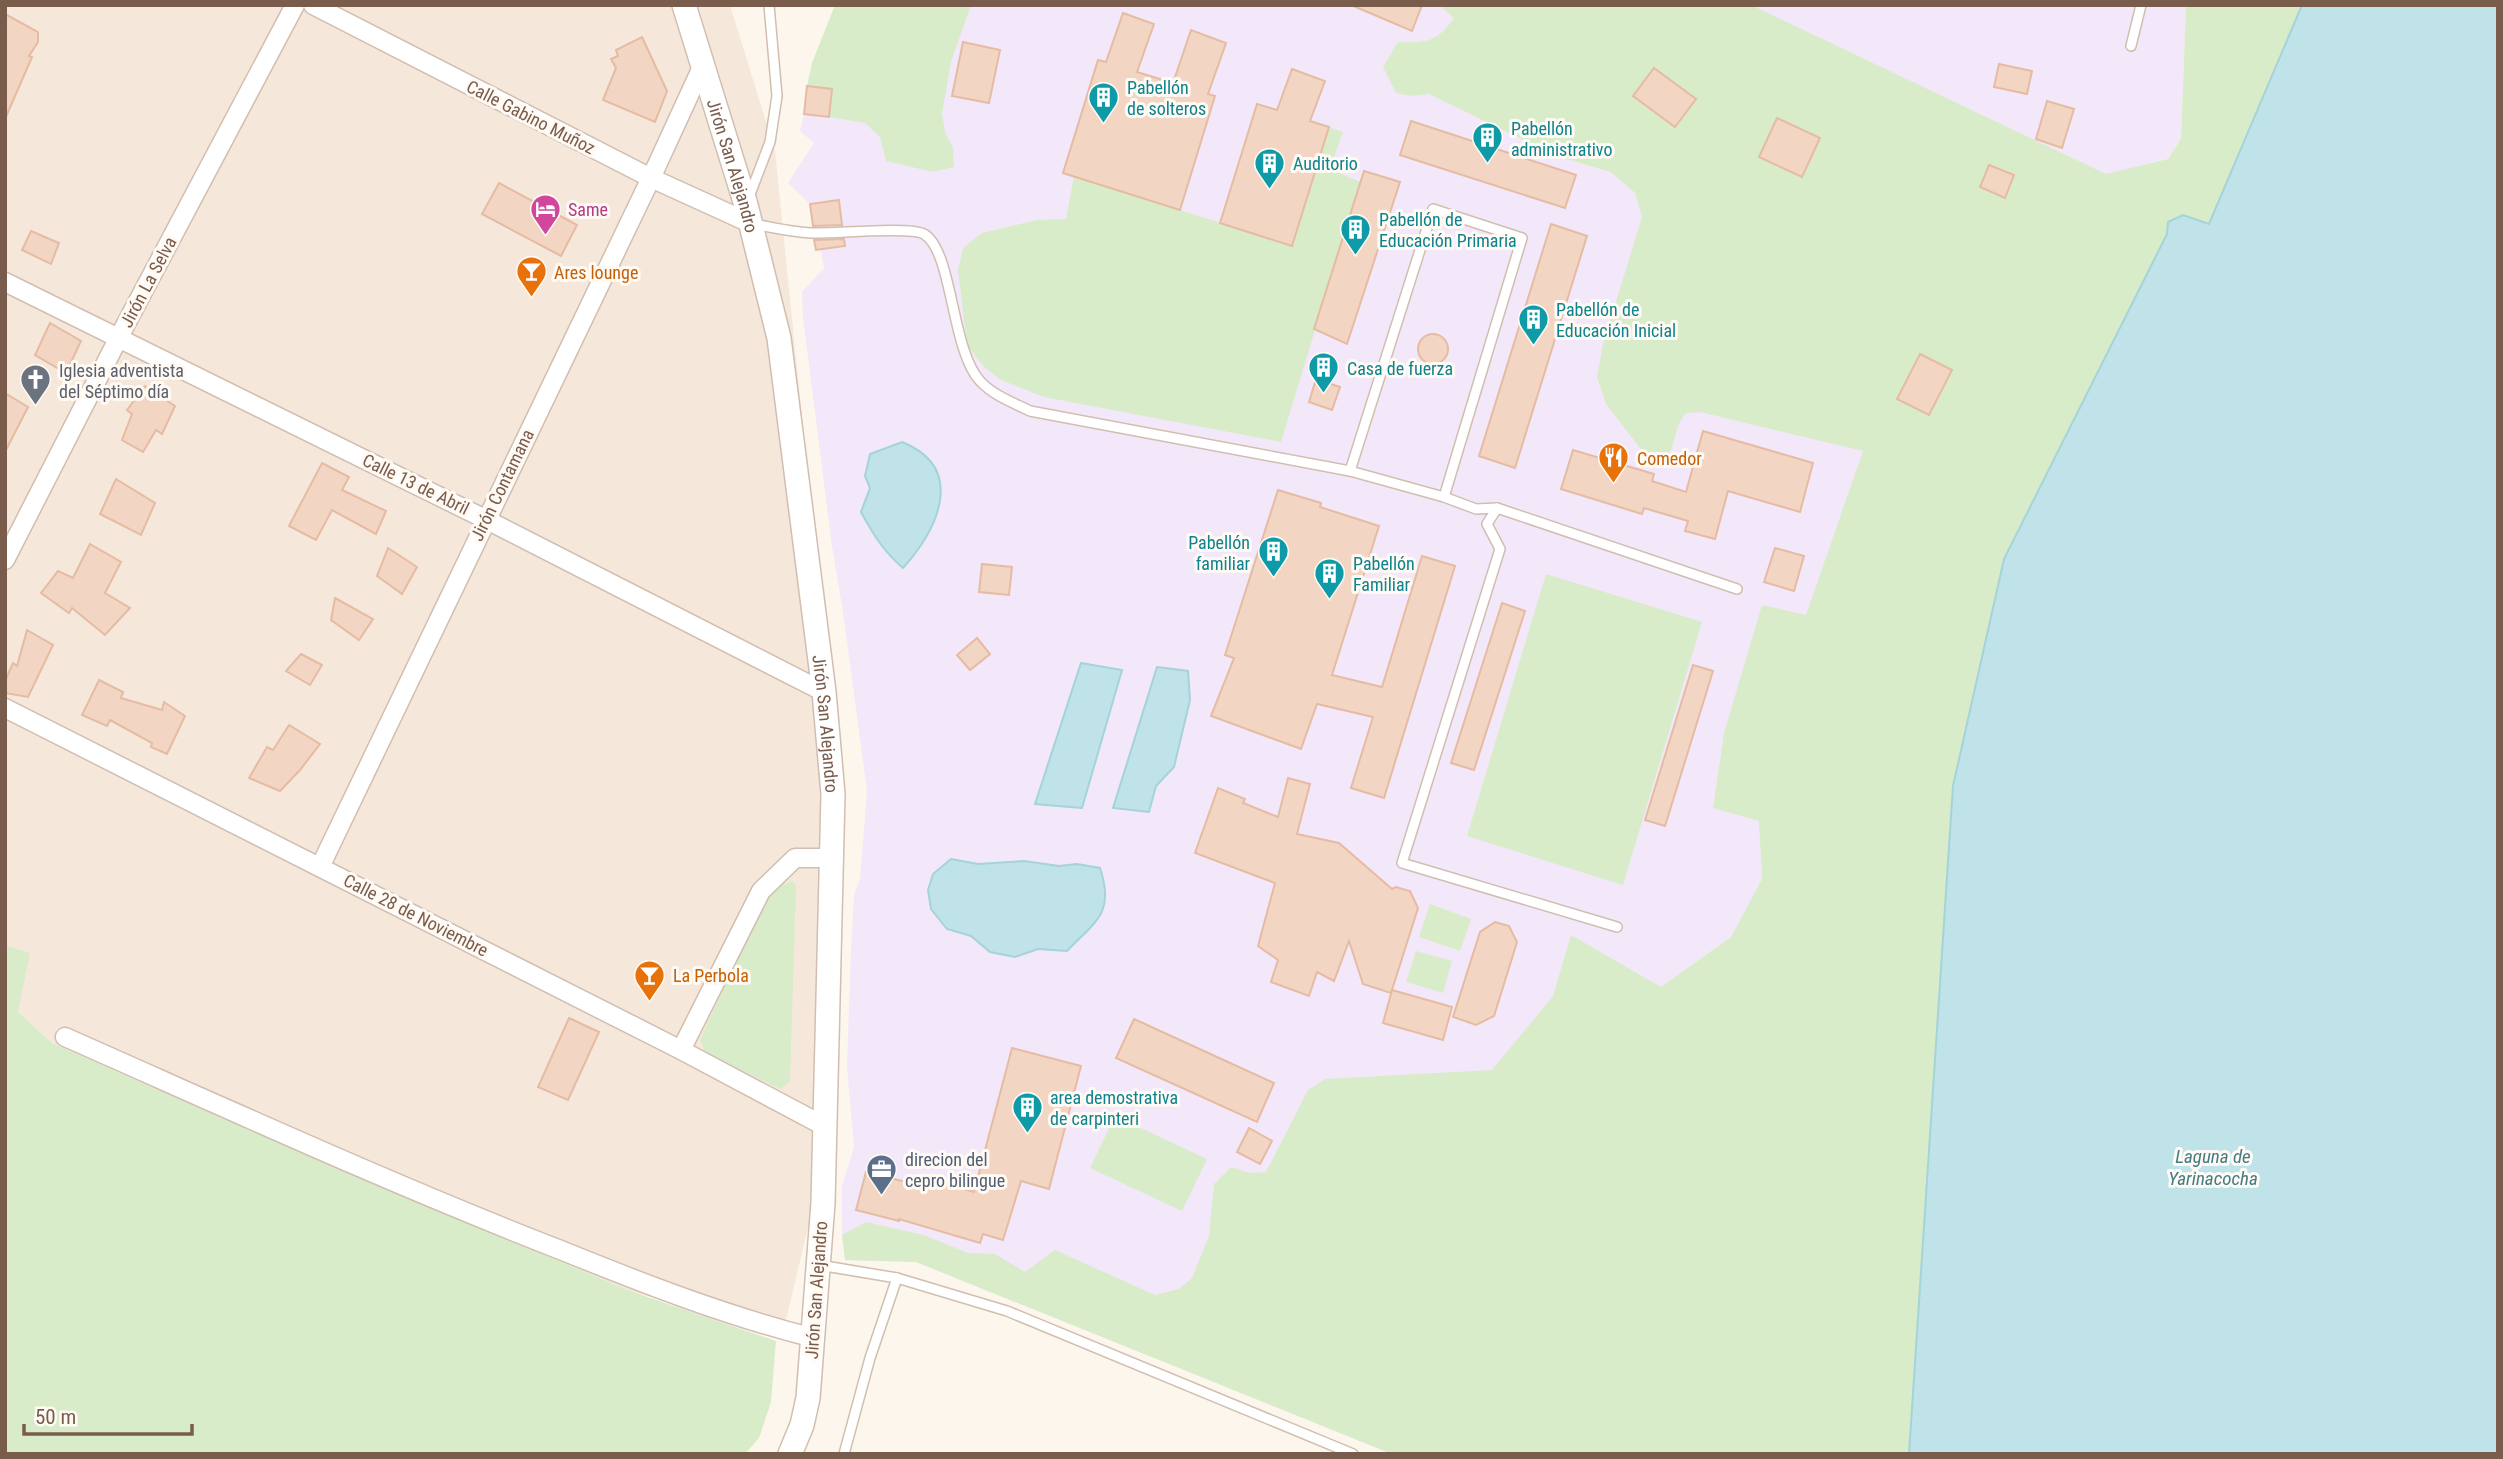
<svg xmlns="http://www.w3.org/2000/svg" width="2503" height="1459" viewBox="0 0 2503 1459" font-family="'Roboto Condensed',sans-serif">
	<style>
		.residential { fill: #f5e8da }
		.education { fill: #f3e8fa }
		.green { fill: #d8ecc9 }
		.water { fill: #bfe3e8; stroke: #a5d3da; stroke-width: 2 }
		.building { fill: #f3d5c3; stroke: #e6bba3; stroke-width: 2 }
		.lines { fill: none; stroke-linecap: round; stroke-linejoin: round }
		.service-casing { stroke: #d1beb0; stroke-width: 12 }
		.minor-casing { stroke: #d1beb0; stroke-width: 21 }
		.tertiary-casing { stroke: #d1beb0; stroke-width: 26 }
		.service { stroke: #fff; stroke-width: 9 }
		.minor { stroke: #fff; stroke-width: 18 }
		.tertiary { stroke: #fff; stroke-width: 23 }
		.labels { text-anchor: middle; dominant-baseline: central; stroke-width: 6; stroke-linejoin: round; paint-order: stroke }
		.culture-label { font-size: 18px; fill: #0d838f; stroke: #fffaf3; text-anchor: start }
		.street-label { font-size: 18px; fill: #7a5c4d; stroke: #fffaf3 }
		.hotel-label { font-size: 18px; fill: #b23c85; stroke: #fffaf3; text-anchor: start }
		.food-label { font-size: 18px; fill: #c56008; stroke: #fffaf3; text-anchor: start }
		.worship-label { font-size: 18px; fill: #5b616d; stroke: #fffaf3; text-anchor: start }
		.service-label { font-size: 18px; fill: #4e5e75; stroke: #fffaf3; text-anchor: start }
		.water-label { font-size: 19px; font-style: italic; fill: #437c86; stroke: #fffaf3 }
	</style>
	<rect width="100%" height="100%" fill="#fdf6ec"/>
	<polygon class="residential" points="5,5 730,5 775,151 840,792 809,1223 783,1333 633,1292 267,1138 52,1043 18,1012 29,953 5,945"/>
	<polygon class="education" points="835,5 2186,5 2181,139 2168,159 2106,175 2002,439 1872,1116 1902,1319 1861,1454 1392,1454 916,1262 845,1260 842,1232 842,1186 854,1147 847,1067 851,950 854,894 860,879 867,791 843,612 832,546 803,318 802,292 824,268 813,207 788,183 814,143 800,131 804,114 828,117 832,89 807,86"/>
	<g class="green">
		<polygon points="835,5 971,5 951,62 942,113 945,132 953,148 954,167 933,172 886,161 880,137 865,123 829,117 832,89 807,86 812,63"/>
		<path d="M1439 5H1751L2106 174 2168 159 2181 139 2186 5H2302L2209 224 2183 215 2168 222 2167 234 2004 559 1953 786 1909 1454H1392L916 1262 845 1260 842 1235 866 1222 924 1235 968 1253 995 1254 1025 1272 1055 1250 1155 1295 1179 1289 1192 1278 1209 1236 1214 1184 1231 1167 1250 1173 1266 1172 1308 1090 1325 1079 1492 1070 1553 996 1571 935 1661 987 1731 937 1762 879 1759 821 1713 808 1724 733 1762 605 1806 615 1863 451 1700 412 1686 413C1671 431 1678 449 1661 464L1646 456 1606 404 1597 377 1603 344 1642 217 1635 193 1611 172 1556 156 1429 94 1412 96 1396 93 1383 67 1398 42C1427 43 1437 42 1454 18Z"/>
		<polygon points="1329,127 1343,132 1330,169 1360,182 1281,442 1044,397 1001,380 984,367 967,345 958,270 963,248 982,233 1037,220 1066,219 1074,176 1292,246"/>
		<polygon points="1546,574 1702,622 1623,885 1467,836"/>
		<polygon points="792,881 796,885 790,1082 780,1089 705,1052 700,1040 763,903 778,887"/>
		<polygon points="1430,904 1471,919 1460,951 1419,937"/>
		<polygon points="5,945 30,953 18,1012 52,1043 267,1138 633,1292 776,1341 771,1402 759,1438 745,1454 5,1454"/>
		<polygon points="1416,951 1452,961 1443,993 1406,982"/>
		<polygon points="1115,1116 1207,1159 1182,1211 1090,1168"/>
	</g>
	<g class="water">
		<polygon points="2302,5 2498,5 2498,1454 1909,1454 1953,786 2004,559 2167,234 2168,222 2183,215 2209,224"/>
		<path d="M902 442C967 468 938 529 903 568 884 552 873 534 861 512L870 488 865 476 870 454Z"/>
		<polygon points="1081,663 1122,670 1082,808 1035,804"/>
		<polygon points="1157,667 1188,671 1190,700 1174,767 1156,786 1149,812 1113,808"/>
		<path d="M951 859 978 864 1024 861 1059 866 1077 864 1100 868C1115 913 1096 921 1067 951L1038 949 1015 957 990 952 971 936 947 929 931 909 928 890 933 874Z"/>
	</g>
	<g class="building">
		<polygon points="1351,5 1422,5 1412,31"/>
		<polygon points="1123,13 1154,24 1137,72 1173,83 1191,30 1226,43 1208,94 1215,96 1180,210 1063,173 1098,60 1106,62"/>
		<polygon points="5,14 38,32 38,42 29,56 32,57 5,119"/>
		<polygon points="642,37 667,91 655,122 603,100 616,68 611,59 618,56 616,50"/>
		<polygon points="963,42 1000,50 989,103 952,96"/>
		<polygon points="1999,64 2032,71 2027,94 1994,87"/>
		<polygon points="1654,68 1696,99 1675,127 1633,96"/>
		<polygon points="1292,69 1325,81 1310,121 1329,127 1292,246 1220,223 1257,104 1277,110"/>
		<polygon points="807,86 832,89 829,117 804,114"/>
		<polygon points="2047,101 2074,109 2062,148 2036,139"/>
		<polygon points="1777,118 1820,138 1802,177 1759,157"/>
		<polygon points="1411,121 1576,175 1565,208 1400,155"/>
		<polygon points="1989,165 2014,175 2005,198 1980,187"/>
		<polygon points="1364,171 1400,182 1347,344 1314,329"/>
		<polygon points="499,183 577,225 561,256 482,214"/>
		<polygon points="839,200 842,225 813,226 810,204"/>
		<polygon points="1551,224 1587,236 1515,468 1479,456"/>
		<polygon points="31,231 59,243 51,264 22,250"/>
		<polygon points="844,239 845,246 816,250 814,240"/>
		<polygon points="50,323 81,341 66,373 35,355"/>
		<circle cx="1433" cy="349" r="15"/>
		<polygon points="1920,354 1952,370 1929,415 1897,399"/>
		<polygon points="1316,379 1340,387 1332,410 1309,402"/>
		<polygon points="145,386 175,406 162,434 156,430 143,452 122,440 132,414 127,410"/>
		<polygon points="5,393 28,407 5,452"/>
		<polygon points="1703,431 1813,463 1800,512 1728,491 1715,539 1685,531 1688,521 1644,508 1642,514 1561,489 1573,450 1654,474 1652,481 1686,492"/>
		<polygon points="322,463 349,477 342,490 386,511 376,534 332,510 316,540 289,526"/>
		<polygon points="116,479 155,503 141,535 100,514"/>
		<polygon points="1278,490 1321,503 1320,507 1379,526 1332,675 1382,687 1422,556 1455,566 1384,798 1351,788 1373,717 1317,704 1301,749 1211,716 1234,658 1225,655"/>
		<polygon points="90,544 121,562 105,593 130,608 105,635 72,608 69,613 41,593 58,571 73,578"/>
		<polygon points="388,548 417,567 402,594 377,576"/>
		<polygon points="1775,548 1804,556 1794,591 1764,582"/>
		<polygon points="982,564 1012,567 1009,595 979,592"/>
		<polygon points="335,598 373,619 359,640 331,620"/>
		<polygon points="1502,603 1525,611 1474,770 1451,763"/>
		<polygon points="27,630 53,645 28,697 5,693 5,681 13,663 17,666"/>
		<polygon points="977,638 990,654 970,670 957,655"/>
		<polygon points="301,654 322,665 310,685 286,671"/>
		<polygon points="1693,665 1713,671 1665,826 1645,820"/>
		<polygon points="99,680 123,692 121,698 162,710 164,702 185,716 167,754 151,747 152,743 110,720 107,726 82,715"/>
		<polygon points="289,725 320,744 300,770 280,791 249,778 267,747 273,750"/>
		<polygon points="1288,778 1310,784 1297,834 1339,843 1392,889 1396,887 1410,891 1418,908 1391,993 1363,984 1349,941 1334,981 1317,972 1309,996 1271,982 1278,960 1258,946 1275,883 1195,853 1218,788 1245,799 1243,803 1278,817"/>
		<polygon points="1495,922 1509,926 1517,942 1494,1016 1476,1025 1453,1017 1480,932"/>
		<polygon points="1392,990 1452,1007 1443,1040 1383,1023"/>
		<polygon points="569,1018 599,1032 568,1100 538,1087"/>
		<polygon points="1134,1019 1274,1083 1257,1122 1116,1058"/>
		<polygon points="1012,1048 1081,1066 1049,1189 1021,1181 1003,1240 983,1234 980,1243 899,1219 899,1221 856,1210 866,1172 926,1187 928,1178 974,1192"/>
		<polygon points="1249,1128 1272,1141 1260,1164 1237,1152"/>
	</g>
	<g class="lines">
		<defs>
			<g id="service">
				<polyline points="2131,46 2141,5"/>
				<polyline points="749,197 770,142 777,96 769,5"/>
				<path d="M754 224C773 228 792 232 812 233 833 234 910 226 924 234 953 251 951 350 980 381 994 396 1012 402 1030 411L1350 471 1444 497 1476 509 1497 508 1737 589"/>
				<polyline points="1350,471 1433,209 1522,238 1444,497"/>
				<polyline points="1497,508 1487,524 1500,549 1402,863 1617,927"/>
				<polyline points="819,1265 897,1278 1007,1311 1353,1454"/>
				<polyline points="844,1454 870,1358 897,1278"/>
			</g>
			<g id="minor">
				<polyline points="313,5 651,178 752,224"/>
				<polyline points="5,282 485,519 824,692"/>
				<polyline points="5,560 119,337 295,5"/>
				<polyline points="5,708 681,1050 824,1126"/>
				<polyline points="320,867 651,178 703,65"/>
				<path d="M65 1037C228 1109 391 1184 558 1249 642 1283 726 1316 814 1338"/>
				<polyline points="681,1050 761,891 795,858 831,858"/>
			</g>
			<g id="tertiary">
				<path id="s1" d="M684 5 746 205 779 338 824 692 833 794 823 1203 808 1398 802 1425 790 1454"/>
			</g>
		</defs>
		<use href="#service" class="service-casing"/>
		<use href="#minor" class="minor-casing"/>
		<use href="#tertiary" class="tertiary-casing"/>
		<use href="#service" class="service"/>
		<use href="#minor" class="minor"/>
		<use href="#tertiary" class="tertiary"/>
	</g>
	<defs>
		<symbol id="building-pin" viewBox="-11 -11 22 30"><path d="M0 17L-7.5 6A9.5 9.5 0 1 1 7.5 6Z" fill="#0f9aa8" stroke="#fffaf3"/><path d="M-4-6H4V6H1V3H-1V6H-4ZM-2.5-4.3h1.7v1.8h-1.7ZM.8-4.3h1.7v1.8H.8ZM-2.5-1h1.7V.8h-1.7ZM.8-1h1.7V.8H.8Z" fill="#fff"/></symbol>
		<symbol id="hotel-pin" viewBox="-11 -11 22 30"><path d="M0 17L-7.5 6A9.5 9.5 0 1 1 7.5 6Z" fill="#d1479c" stroke="#fffaf3"/><path d="M-6-4.5h1.5V1H6V5H4.5V3h-9V5H-6ZM-4 0a1.8 1.8 0 1 1 3.6 0ZM.5 0V-2.5h3Q6-2.5 6 0Z" fill="#fff"/></symbol>
		<symbol id="bar-pin" viewBox="-11 -11 22 30"><path d="M0 17L-7.5 6A9.5 9.5 0 1 1 7.5 6Z" fill="#e8710a" stroke="#fffaf3"/><path d="M-6-5H6L.8 .8V4.5H3.5V6h-7V4.5H-.8V.8Z" fill="#fff"/></symbol>
		<symbol id="church-pin" viewBox="-11 -11 22 30"><path d="M0 17L-7.5 6A9.5 9.5 0 1 1 7.5 6Z" fill="#6b7280" stroke="#fffaf3"/><path d="M-1.2-6h2.4v3.5h3.3v2.4h-3.3V6h-2.4V-.1h-3.3v-2.4h3.3Z" fill="#fff"/></symbol>
		<symbol id="restaurant-pin" viewBox="-11 -11 22 30"><path d="M0 17L-7.5 6A9.5 9.5 0 1 1 7.5 6Z" fill="#e8710a" stroke="#fffaf3"/><path d="M-5-6h1v4h1v-4h1v4h1v-4h1v5L-1.5 .5V6h-2V.5L-5-1ZM5-6V6H3V1.5H1.5Q1.5-4 5-6Z" fill="#fff"/></symbol>
		<symbol id="office-pin" viewBox="-11 -11 22 30"><path d="M0 17L-7.5 6A9.5 9.5 0 1 1 7.5 6Z" fill="#5c6f8a" stroke="#fffaf3"/><path d="M-6-3h4V-5.5h4V-3h4V5H-6ZM-1-4.5V-3h2v-1.5ZM-6 0V1H6V0Z" fill="#fff"/></symbol>
	</defs>
	<g fill-rule="evenodd">
		<use href="#building-pin" x="1086" y="80" width="35" height="47"/>
		<use href="#building-pin" x="1470" y="120" width="35" height="47"/>
		<use href="#building-pin" x="1252" y="146" width="35" height="47"/>
		<use href="#hotel-pin" x="528" y="192" width="35" height="47"/>
		<use href="#building-pin" x="1338" y="212" width="35" height="47"/>
		<use href="#bar-pin" x="514" y="254" width="35" height="47"/>
		<use href="#building-pin" x="1516" y="302" width="35" height="47"/>
		<use href="#building-pin" x="1306" y="350" width="35" height="47"/>
		<use href="#church-pin" x="18" y="362" width="35" height="47"/>
		<use href="#restaurant-pin" x="1596" y="440" width="35" height="47"/>
		<use href="#building-pin" x="1256" y="534" width="35" height="47"/>
		<use href="#building-pin" x="1312" y="556" width="35" height="47"/>
		<use href="#bar-pin" x="632" y="958" width="35" height="47"/>
		<use href="#building-pin" x="1010" y="1090" width="35" height="47"/>
		<use href="#office-pin" x="864" y="1152" width="35" height="47"/>
	</g>
	<g class="labels">
		<g class="culture-label">
			<text x="1127" y="87">Pabellón<tspan x="1127" dy="21">de solteros</tspan></text>
			<text x="1511" y="128">Pabellón<tspan x="1511" dy="21">administrativo</tspan></text>
			<text x="1293" y="163">Auditorio</text>
			<text x="1379" y="219">Pabellón de<tspan x="1379" dy="21">Educación Primaria</tspan></text>
			<text x="1556" y="309">Pabellón de<tspan x="1556" dy="21">Educación Inicial</tspan></text>
			<text x="1347" y="368">Casa de fuerza</text>
			<text x="1250" y="542" text-anchor="end">Pabellón<tspan x="1250" dy="21">familiar</tspan></text>
			<text x="1353" y="563">Pabellón<tspan x="1353" dy="21">Familiar</tspan></text>
			<text x="1050" y="1097">area demostrativa<tspan x="1050" dy="21">de carpinteri</tspan></text>
		</g>
		<g class="street-label">
			<text transform="translate(531 117) rotate(27)">Calle Gabino Muñoz</text>
			<text stroke="none"><textPath href="#s1" startOffset="168">Jirón San Alejandro</textPath></text>
			<text transform="translate(148 282) rotate(-62)">Jirón La Selva</text>
			<text transform="translate(416 484) rotate(26)">Calle 13 de Abril</text>
			<text transform="translate(502 485) rotate(-64)">Jirón Contamana</text>
			<text stroke="none"><textPath href="#s1" startOffset="735">Jirón San Alejandro</textPath></text>
			<text transform="translate(416 915) rotate(27)">Calle 28 de Noviembre</text>
			<text transform="translate(816 1290) rotate(-86)">Jirón San Alejandro</text>
		</g>
		<g class="hotel-label">
			<text x="568" y="209">Same</text>
		</g>
		<g class="food-label">
			<text x="554" y="272">Ares lounge</text>
			<text x="1637" y="458">Comedor</text>
			<text x="673" y="975">La Perbola</text>
		</g>
		<g class="worship-label">
			<text x="59" y="370">Iglesia adventista<tspan x="59" dy="21">del Séptimo día</tspan></text>
		</g>
		<g class="service-label">
			<text x="905" y="1159">direcion del<tspan x="905" dy="21">cepro bilingue</tspan></text>
		</g>
		<g class="water-label">
			<text x="2213" y="1156">Laguna de<tspan x="2213" dy="22">Yarinacocha</tspan></text>
		</g>
	</g>
	<rect width="2503" height="1459" fill="none" stroke="#7a5c4d" stroke-width="14"/>
	<path d="M24 1424v10h168v-10" fill="none" stroke="#7a5c4d" stroke-width="3.5"/>
	<text x="35" y="1424" font-size="21" fill="#7a5c4d" stroke="#fffaf3" stroke-width="5" paint-order="stroke">50 m</text>
</svg>
